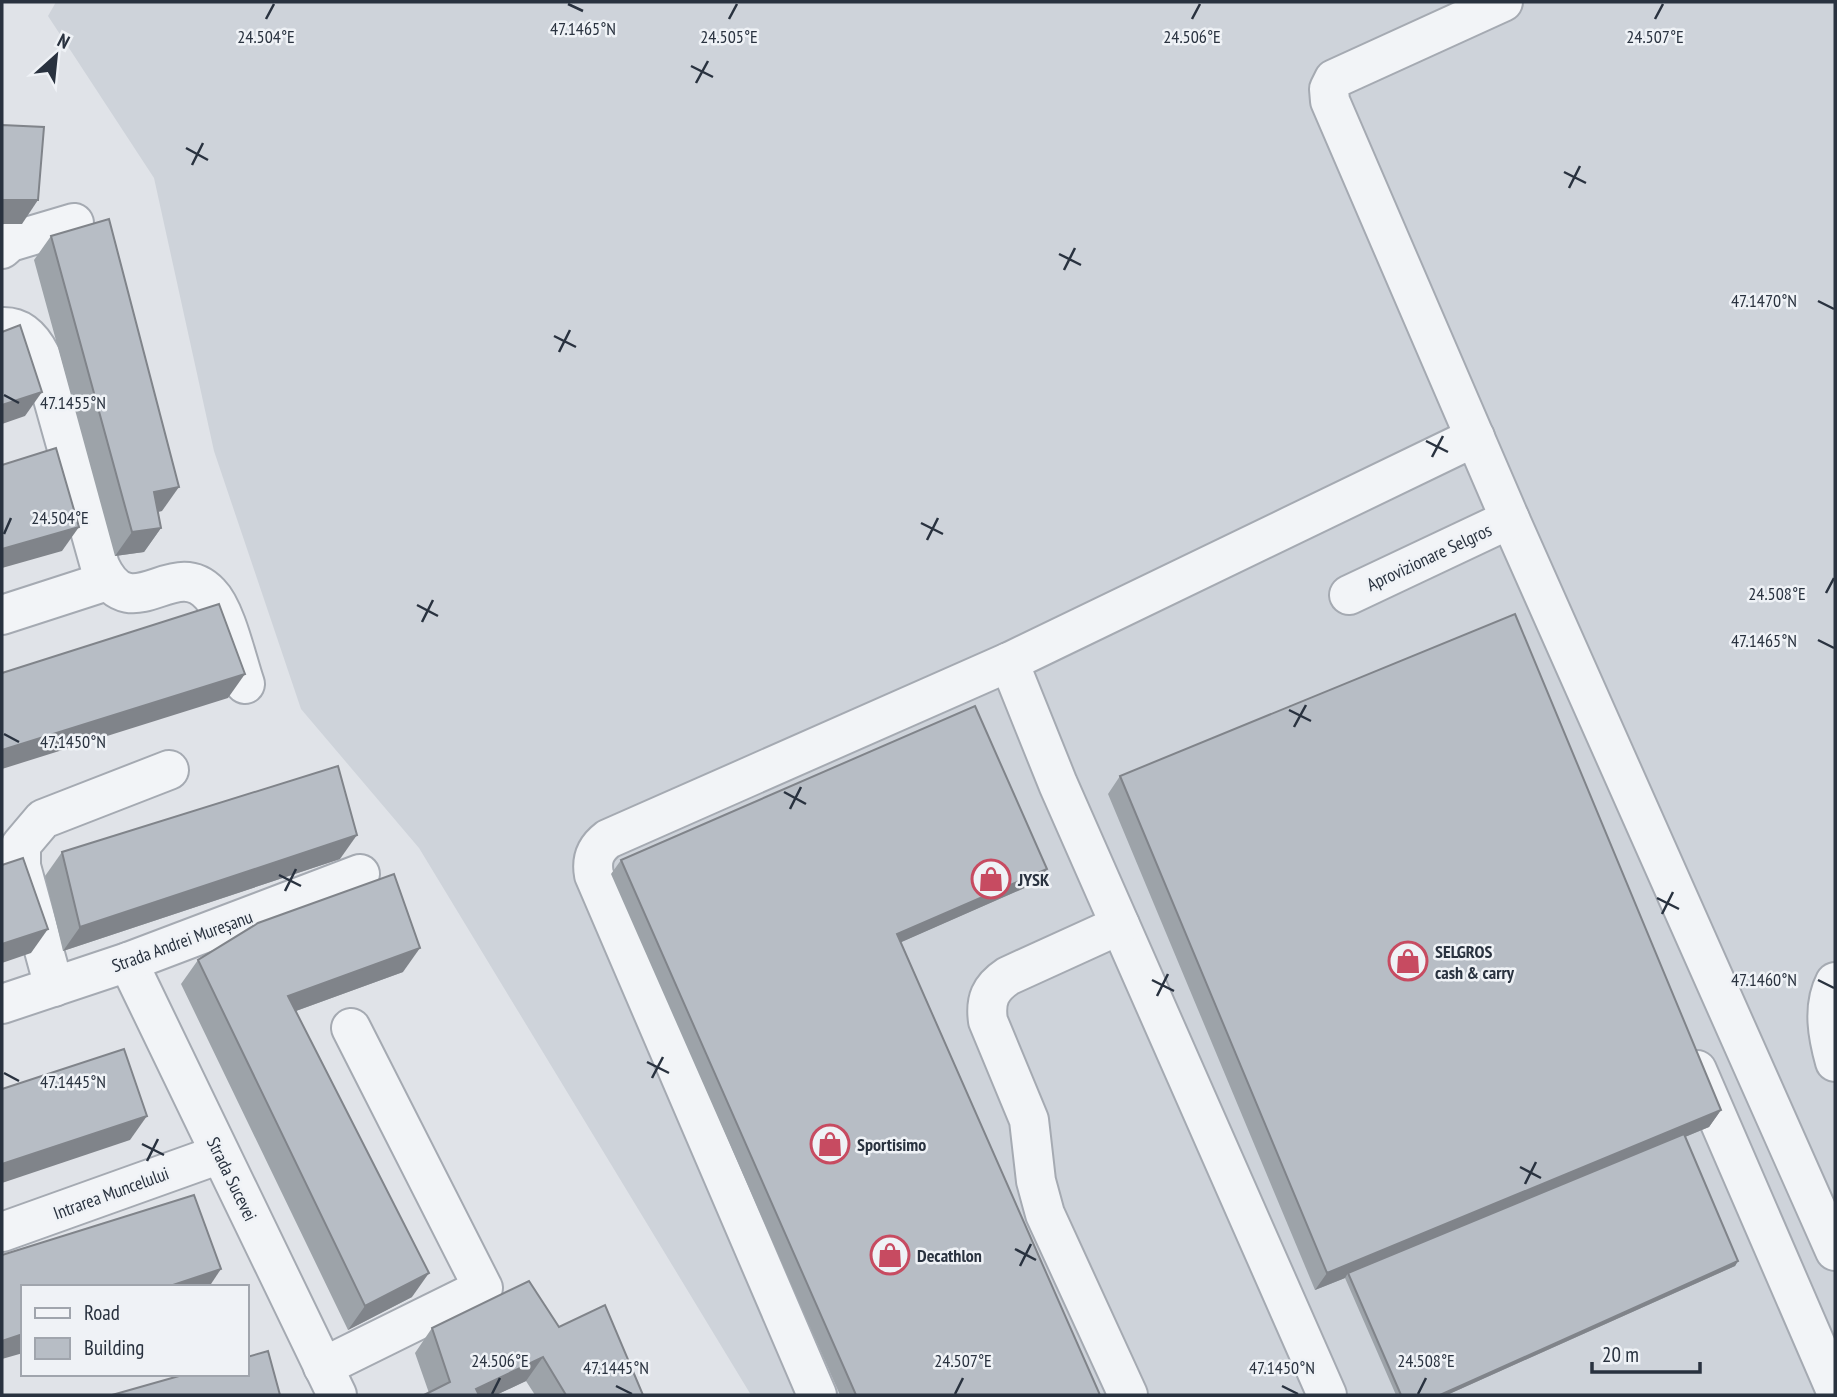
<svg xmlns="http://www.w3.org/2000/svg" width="1837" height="1397" viewBox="0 0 1837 1397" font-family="'PT Sans Narrow',sans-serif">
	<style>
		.built { fill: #ced3da }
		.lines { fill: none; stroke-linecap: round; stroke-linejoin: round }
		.minor-casing { stroke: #a5aab2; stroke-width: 42 }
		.minor { stroke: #f2f4f7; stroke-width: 38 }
		.wall { fill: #9da3a9 }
		.shaded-wall { fill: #80848a }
		.building { fill: #b7bdc5; stroke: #80848a; stroke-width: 2 }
		.ticks { fill: none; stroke: #29323f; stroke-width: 2.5 }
		.labels { text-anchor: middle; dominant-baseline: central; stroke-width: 5; stroke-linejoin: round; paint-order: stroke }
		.street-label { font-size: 18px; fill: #29323f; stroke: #eff2f6 }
		.poi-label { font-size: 18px; font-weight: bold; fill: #29323f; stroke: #eff2f6; text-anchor: start }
		.ticks-label { font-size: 18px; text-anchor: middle; fill: #29323f; stroke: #eff2f6; stroke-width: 5; stroke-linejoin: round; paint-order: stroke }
	</style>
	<rect width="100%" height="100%" fill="#e0e3e8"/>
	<polygon class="built" points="56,2 1835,2 1835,1395 751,1395 419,848 301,709 214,451 154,178 48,16"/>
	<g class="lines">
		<defs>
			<g id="minor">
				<polyline points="1503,2 1334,79 1329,89 1330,101 1510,519 1835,1251"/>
				<polyline points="2,249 10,242 74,223"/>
				<path d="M2 327C22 326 33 340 41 356L100 566C131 631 173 554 210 594 226 610 237 661 245 684"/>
				<polyline points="1349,595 1510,519"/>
				<polyline points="2,615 107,581"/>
				<polyline points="1009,662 1058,784 1327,1395"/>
				<path d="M1120 925 1008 976C990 988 985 1000 988 1021L1029 1120 1036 1181 1045 1214 1128 1395"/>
				<polyline points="128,962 337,1395"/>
				<path d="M1835 982C1822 1007 1828 1037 1835 1062"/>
				<polyline points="54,987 21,866 21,845 43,819 169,770"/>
				<polyline points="2,1004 128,962 360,874"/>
				<polyline points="1697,1070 1835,1389"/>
				<polyline points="2,1232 220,1154"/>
				<polyline points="323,1367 483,1288 351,1028"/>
				<path d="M817 1395 594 875C591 859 595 849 608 839L1009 662 1475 437"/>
			</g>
		</defs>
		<use href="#minor" class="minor-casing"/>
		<use href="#minor" class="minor"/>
	</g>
	<g class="wall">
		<polygon points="51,236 162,511 157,512 161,528 144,552 115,556 34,260"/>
		<polygon points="1120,776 1721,1110 1709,1127 1685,1137 1738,1261 1735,1266 1447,1395 1396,1395 1345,1278 1315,1290 1108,794"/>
		<polygon points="62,852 340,859 63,951 45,876"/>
		<polygon points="621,860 1047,869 1038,882 901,942 1100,1395 840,1395 611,874"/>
		<polygon points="198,960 403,972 296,1011 412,1297 348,1330 181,984"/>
		<polygon points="559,1327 643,1395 535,1395 526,1381 496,1395 424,1395 429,1393 415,1353 432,1328"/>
	</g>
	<g class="shaded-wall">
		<polygon points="2,200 38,200 22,224 2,224"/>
		<polygon points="42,392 25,416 2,424 2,405"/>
		<polygon points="179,487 162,511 137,516 154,492"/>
		<polygon points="79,527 62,551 2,568 2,549"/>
		<polygon points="161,528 144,552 115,556 132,532"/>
		<polygon points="245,674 228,698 2,769 2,750"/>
		<polygon points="357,835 340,859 63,951 80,927"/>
		<polygon points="1047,869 1038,882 888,948 897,934"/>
		<polygon points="48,929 31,953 2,963 2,944"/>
		<polygon points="420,948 403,972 271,1020 288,996"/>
		<polygon points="1721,1110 1709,1127 1349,1276 1348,1273 1345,1278 1315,1290 1327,1273"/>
		<polygon points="147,1116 130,1140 2,1183 2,1164"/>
		<polygon points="1738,1261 1735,1266 1447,1395 1440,1395"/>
		<polygon points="221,1269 209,1287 167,1287"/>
		<polygon points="429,1273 412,1297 348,1330 365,1306"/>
		<polygon points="23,1334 23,1353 2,1359 2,1341"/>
		<polygon points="543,1357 526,1381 496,1395 471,1395 476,1389"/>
	</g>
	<g class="building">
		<polygon points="2,125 44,127 38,200 2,200"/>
		<polygon points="109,219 179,487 154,492 161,528 132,532 51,236"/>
		<polygon points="20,325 42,392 2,405 2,332"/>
		<polygon points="56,448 79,527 2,549 2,465"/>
		<polygon points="219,604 245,674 2,750 2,673"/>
		<polygon points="1515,614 1721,1110 1327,1273 1120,776"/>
		<polygon points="975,706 1047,869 897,934 1100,1395 856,1395 621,860"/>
		<polygon points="338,766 357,835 80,927 62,852"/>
		<polygon points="23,858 48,929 2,944 2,865"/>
		<polygon points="394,874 420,948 288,996 429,1273 365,1306 198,960 258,923"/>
		<polygon points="124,1049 147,1116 2,1164 2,1089"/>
		<polygon points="1684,1134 1738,1261 1440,1395 1401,1395 1348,1273"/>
		<polygon points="194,1195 221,1269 167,1287 23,1287 23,1334 2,1341 2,1255"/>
		<polygon points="529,1281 559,1327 605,1305 643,1395 566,1395 543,1357 476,1389 479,1395 424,1395 450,1382 432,1328"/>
		<polygon points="268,1351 280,1395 112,1395 186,1374 247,1374 247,1357"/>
	</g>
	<path class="ticks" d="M568 4 583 11M266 19 274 4M729 19 737 4M1192 19 1200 4M1655 19 1663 4M691 66 713 77M696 83 708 61M186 148 208 160M192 165 203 143M1564 172 1586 183M1569 188 1580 166M1059 254 1081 265M1064 270 1075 248M1818 301 1834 309M554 336 576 347M559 352 570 330M4 395 19 403M1426 441 1448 452M1432 457 1443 436M921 523 943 534M4 534 11 518M927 540 938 518M1826 593 1834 578M417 605 438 616M422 622 433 600M1818 640 1834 648M1289 710 1311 721M1294 727 1306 705M4 734 19 742M784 792 806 804M790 809 801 787M279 875 301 886M285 891 296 869M1657 898 1679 909M1662 914 1673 892M1152 980 1174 991M1818 980 1834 988M1157 996 1168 974M647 1062 669 1073M4 1073 19 1081M652 1078 663 1057M142 1144 164 1155M147 1161 158 1139M1520 1167 1541 1178M1525 1184 1536 1162M1015 1249 1036 1260M1020 1266 1031 1244M616 1386 632 1394M1282 1386 1298 1394M492 1394 500 1378M955 1394 963 1378M1418 1394 1426 1378"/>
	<defs>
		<symbol id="shop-ring" viewBox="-11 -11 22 22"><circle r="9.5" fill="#eff2f6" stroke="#c74b61" stroke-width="1.5"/><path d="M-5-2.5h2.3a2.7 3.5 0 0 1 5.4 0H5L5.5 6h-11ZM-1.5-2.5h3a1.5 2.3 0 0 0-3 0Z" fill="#c74b61"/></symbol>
	</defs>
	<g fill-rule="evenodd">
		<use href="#shop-ring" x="969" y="857" width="44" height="44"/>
		<use href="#shop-ring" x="1386" y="939" width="44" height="44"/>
		<use href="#shop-ring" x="808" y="1122" width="44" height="44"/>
		<use href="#shop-ring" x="868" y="1233" width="44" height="44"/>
	</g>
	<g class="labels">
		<g class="street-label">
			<text transform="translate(1429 557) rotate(-25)">Aprovizionare Selgros</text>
			<text transform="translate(182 941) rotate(-20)">Strada Andrei Mureșanu</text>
			<text transform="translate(232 1179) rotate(64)">Strada Sucevei</text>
			<text transform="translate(111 1193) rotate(-20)">Intrarea Muncelului</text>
		</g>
		<g class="poi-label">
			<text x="1018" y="879">JYSK</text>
			<text x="1435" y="951">SELGROS<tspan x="1435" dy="21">cash &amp; carry</tspan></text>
			<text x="857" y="1144">Sportisimo</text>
			<text x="917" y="1255">Decathlon</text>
		</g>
	</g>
	<g class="ticks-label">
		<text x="583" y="35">47.1465°N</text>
		<text x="266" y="43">24.504°E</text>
		<text x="729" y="43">24.505°E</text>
		<text x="1192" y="43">24.506°E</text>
		<text x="1655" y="43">24.507°E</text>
		<text x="1764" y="307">47.1470°N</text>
		<text x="73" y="409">47.1455°N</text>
		<text x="60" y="524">24.504°E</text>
		<text x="1777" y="600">24.508°E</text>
		<text x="1764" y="647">47.1465°N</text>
		<text x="73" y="748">47.1450°N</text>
		<text x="1764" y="986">47.1460°N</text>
		<text x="73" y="1088">47.1445°N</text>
		<text x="500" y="1367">24.506°E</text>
		<text x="963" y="1367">24.507°E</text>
		<text x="1426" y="1367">24.508°E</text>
		<text x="616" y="1374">47.1445°N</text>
		<text x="1282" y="1374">47.1450°N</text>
	</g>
	<rect width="1837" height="1397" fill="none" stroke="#29323f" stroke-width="7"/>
	<rect x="21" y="1285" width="228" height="91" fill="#eff2f6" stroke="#a0a5ad" stroke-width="2"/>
	<rect x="35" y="1308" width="35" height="10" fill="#f2f4f7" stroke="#a0a5ad" stroke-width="2"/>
	<text x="84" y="1320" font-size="21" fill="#29323f">Road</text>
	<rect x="35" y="1338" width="35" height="21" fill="#b7bdc5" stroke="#a0a5ad" stroke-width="2"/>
	<text x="84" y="1355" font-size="21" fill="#29323f">Building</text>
	<g transform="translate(56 56) rotate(27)" stroke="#eff2f6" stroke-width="5" paint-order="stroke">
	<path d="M0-5L12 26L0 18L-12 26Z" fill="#29323f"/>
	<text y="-10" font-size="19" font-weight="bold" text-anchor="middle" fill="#29323f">N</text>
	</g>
	<path d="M1592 1362v10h108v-10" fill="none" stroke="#29323f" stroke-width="3.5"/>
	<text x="1602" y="1362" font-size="21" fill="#29323f" stroke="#eff2f6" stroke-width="5" paint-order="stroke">20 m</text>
</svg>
